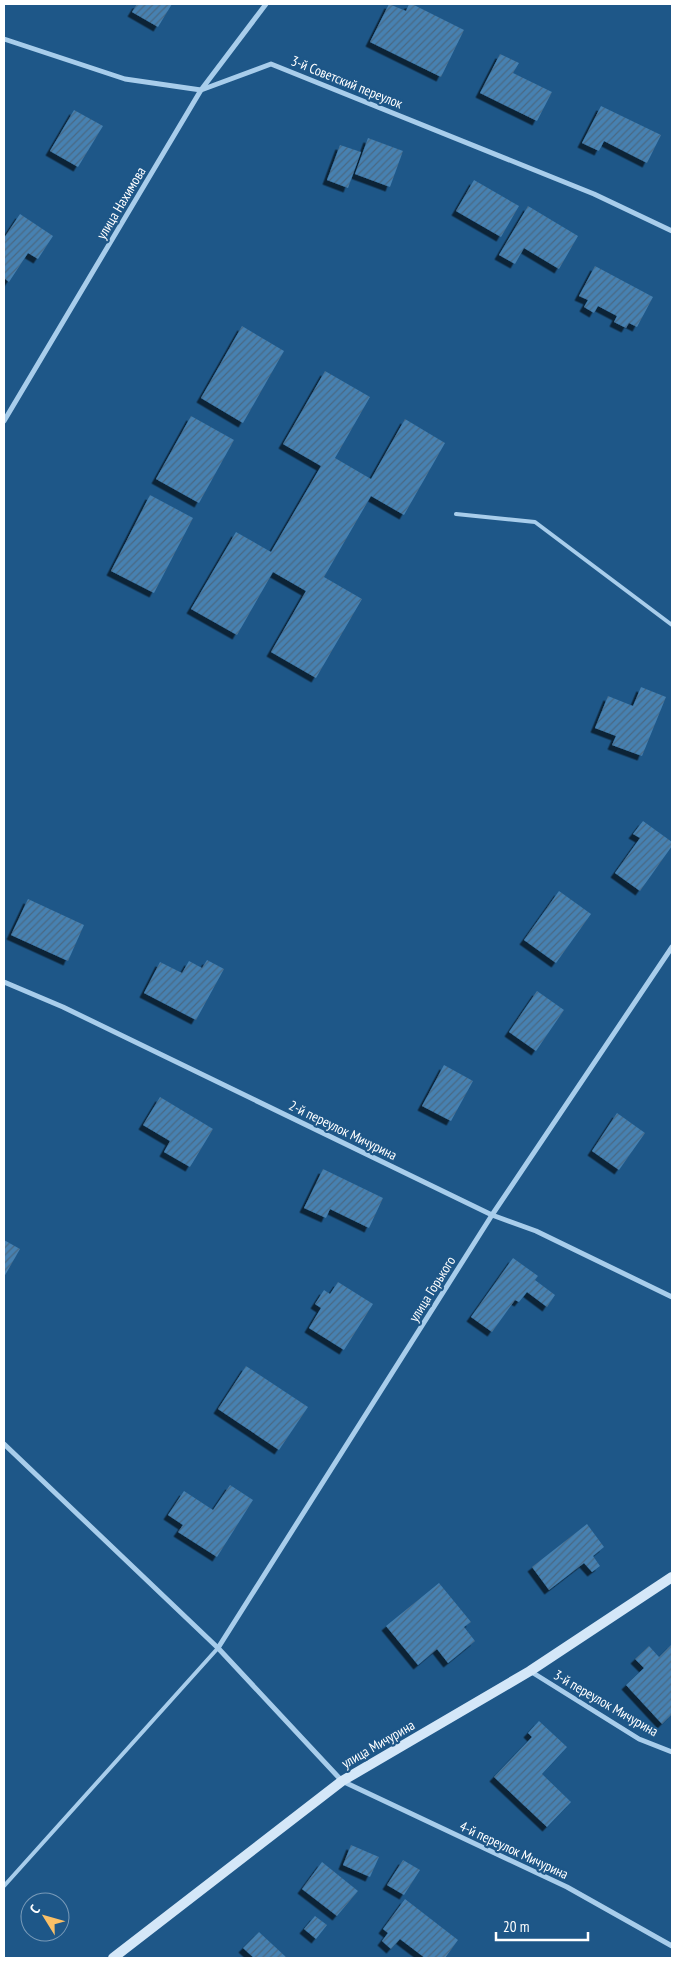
<svg xmlns="http://www.w3.org/2000/svg" width="676" height="1962" viewBox="0 0 676 1962" font-family="'PT Sans Narrow',sans-serif">
	<style>
		.building { fill: url(#building-hatch); filter: url(#shadow) }
		.lines { fill: none; stroke-linecap: round; stroke-linejoin: round }
		.service { stroke: #a8cdeb; stroke-width: 4 }
		.minor { stroke: #a8cdeb; stroke-width: 5 }
		.secondary { stroke: #d4e7f8; stroke-width: 10 }
		.labels { text-anchor: middle; dominant-baseline: central; stroke-width: 4.5; stroke-linejoin: round; paint-order: stroke }
		.street-label { font-size: 14px; fill: #fff; stroke: #1e5788 }
	</style>
	<defs>
		<pattern id="building-hatch" width="6" height="6" patternUnits="userSpaceOnUse" patternTransform="scale(1.25)"><rect width="6" height="6" fill="#4681b1"/><path d="M-1 1l2-2M0 6l6-6M5 7l2-2" fill="none" stroke="#496984"/></pattern>
		<filter id="shadow"><feDropShadow dx="-4.5" dy="4.5" stdDeviation="0" flood-color="#0009"/></filter>
	</defs>
	<rect width="100%" height="100%" fill="#1e5788"/>
	<g class="building">
		<polygon points="137,4 172,4 158,27 132,12"/>
		<polygon points="389,4 406,11 409,4 412,4 464,30 441,77 370,42"/>
		<polygon points="500,54 519,63 513,73 552,92 537,121 480,93"/>
		<polygon points="601,106 661,135 647,163 604,141 599,151 582,143"/>
		<polygon points="74,110 103,126 78,167 50,151"/>
		<polygon points="368,138 403,151 390,187 355,174"/>
		<polygon points="340,145 361,152 348,188 327,180"/>
		<polygon points="474,180 519,206 501,237 456,211"/>
		<polygon points="528,206 578,236 559,269 524,248 515,264 499,255"/>
		<polygon points="20,214 53,236 38,259 28,253 9,282 4,278 4,238"/>
		<polygon points="595,266 653,297 637,327 629,323 626,328 614,322 617,316 598,306 594,313 584,307 588,300 579,296"/>
		<polygon points="242,326 284,351 243,423 201,398"/>
		<polygon points="325,371 370,397 335,458 371,479 405,419 445,443 404,515 371,496 324,577 362,599 316,678 271,652 306,591 273,572 237,635 191,609 236,532 271,552 321,466 283,444"/>
		<polygon points="191,416 234,440 199,503 156,479"/>
		<polygon points="150,495 193,518 154,593 111,571"/>
		<polygon points="641,687 666,697 642,756 612,745 616,736 595,728 608,696 633,706"/>
		<polygon points="643,821 672,842 672,846 640,891 615,873 640,838 633,834"/>
		<polygon points="559,891 591,914 556,963 524,940"/>
		<polygon points="28,899 84,925 68,961 11,935"/>
		<polygon points="207,960 224,969 196,1020 144,993 160,962 182,973 189,961 202,968"/>
		<polygon points="537,991 564,1010 536,1051 509,1032"/>
		<polygon points="444,1065 473,1081 451,1121 422,1106"/>
		<polygon points="160,1097 213,1129 190,1167 164,1152 170,1141 143,1125"/>
		<polygon points="617,1113 645,1133 619,1170 592,1151"/>
		<polygon points="323,1169 383,1198 369,1228 330,1209 326,1218 304,1208"/>
		<polygon points="4,1240 20,1249 4,1277"/>
		<polygon points="513,1258 538,1276 535,1280 555,1295 547,1307 527,1292 519,1302 515,1300 492,1332 471,1317"/>
		<polygon points="338,1282 373,1304 344,1350 309,1328 321,1308 315,1304 324,1290 330,1294"/>
		<polygon points="246,1366 308,1407 279,1450 218,1409"/>
		<polygon points="230,1485 253,1500 217,1557 178,1532 183,1525 168,1515 184,1491 213,1510"/>
		<polygon points="587,1524 604,1547 593,1556 600,1566 592,1572 584,1563 549,1590 532,1567"/>
		<polygon points="439,1583 471,1622 464,1627 475,1641 448,1663 437,1649 418,1665 386,1626"/>
		<polygon points="672,1644 672,1714 662,1724 626,1685 644,1668 635,1659 649,1646 659,1657"/>
		<polygon points="539,1721 567,1747 542,1774 571,1802 547,1827 494,1777 532,1737 528,1733"/>
		<polygon points="351,1845 379,1857 370,1877 343,1865"/>
		<polygon points="403,1860 420,1870 404,1895 387,1885"/>
		<polygon points="322,1862 358,1891 337,1916 302,1889"/>
		<polygon points="405,1899 458,1940 445,1958 425,1958 400,1939 391,1949 382,1941 388,1933 383,1929"/>
		<polygon points="315,1916 327,1925 316,1939 304,1929"/>
		<polygon points="259,1932 287,1958 254,1958 243,1948"/>
	</g>
	<g class="lines">
		<g class="service">
			<polyline points="456,514 535,522 672,625"/>
			<polyline points="4,1886 218,1648"/>
		</g>
		<g class="minor">
			<polyline points="4,39 125,79 201,90 271,64 594,194 672,231"/>
			<polyline points="4,421 201,90 266,4"/>
			<polyline points="4,982 63,1007 492,1215 536,1231 672,1297"/>
			<polyline points="4,1444 218,1648 342,1781 567,1887 672,1946"/>
			<polyline points="218,1648 492,1215 672,947"/>
			<polyline points="530,1671 639,1739 672,1752"/>
		</g>
		<polyline class="secondary" points="113,1958 342,1781 530,1671 672,1577"/>
	</g>
	<g class="labels">
		<g class="street-label">
			<text transform="translate(347 82) rotate(22)">3-й Советский переулок</text>
			<text transform="translate(121 203) rotate(-59)">улица Нахимова</text>
			<text transform="translate(343 1130) rotate(26)">2-й переулок Мичурина</text>
			<text transform="translate(432 1289) rotate(-58)">улица Горького</text>
			<text transform="translate(606 1703) rotate(30)">3-й переулок Мичурина</text>
			<text transform="translate(378 1744) rotate(-30)">улица Мичурина</text>
			<text transform="translate(514 1850) rotate(25)">4-й переулок Мичурина</text>
		</g>
	</g>
	<rect width="676" height="1962" fill="none" stroke="#ffffff" stroke-width="10"/>
	<g transform="translate(45 1917) rotate(307)"><circle r="24" fill="#1e5788" stroke="#789ab8"/>
	<path d="M0-4L9 19L0 12L-9 19Z" fill="#fac067"/>
	<text y="-8" font-size="14" font-weight="bold" text-anchor="middle" fill="#ffffff">С</text>
	</g>
	<path d="M496 1932v8h92v-8" fill="none" stroke="#ffffff" stroke-width="2.5"/>
	<text x="503" y="1932" font-size="15" fill="#ffffff" stroke="#1e5788" stroke-width="4" paint-order="stroke">20 m</text>
</svg>
